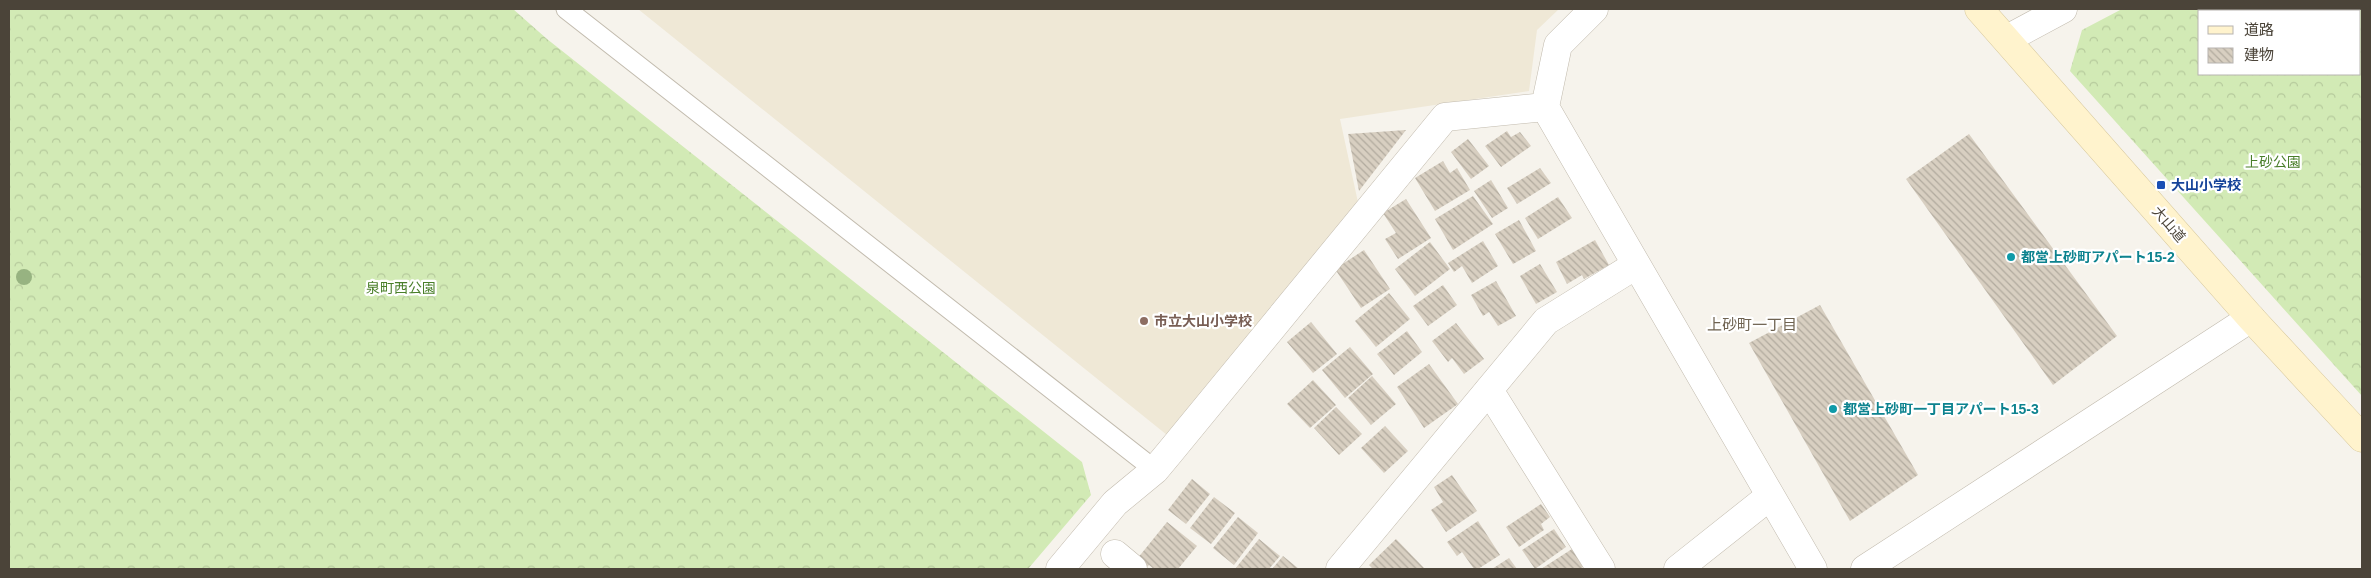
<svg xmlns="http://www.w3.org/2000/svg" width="2371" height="578" viewBox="0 0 2371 578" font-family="Helvetica,'Noto Sans JP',sans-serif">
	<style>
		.education { fill: #efe8d6 }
		.forest { fill: url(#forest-crowns); fill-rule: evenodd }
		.building { fill: url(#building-back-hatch) }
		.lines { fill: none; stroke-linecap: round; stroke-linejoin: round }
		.lane-casing { stroke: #c2bbae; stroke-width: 21 }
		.street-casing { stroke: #c2bbae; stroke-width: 29 }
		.secondary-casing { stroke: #d6c79b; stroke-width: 29 }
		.lane { stroke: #fff; stroke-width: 19 }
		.street { stroke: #fff; stroke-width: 28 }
		.secondary { stroke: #fff3cd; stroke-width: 28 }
		.tree { fill: #97b381 }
		.transit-dot { fill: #1a4fb4; stroke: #fff; stroke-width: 2 }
		.culture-dot { fill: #0f9aa8; stroke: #fff; stroke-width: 2 }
		.education-dot { fill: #8d6e63; stroke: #fff; stroke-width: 2 }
		.labels { text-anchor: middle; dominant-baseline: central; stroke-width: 4.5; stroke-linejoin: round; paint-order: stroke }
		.park-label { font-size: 14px; fill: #4a7f2a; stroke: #fff }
		.transit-label { font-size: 14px; font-weight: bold; fill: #164399; stroke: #fff; text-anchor: start }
		.street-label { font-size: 14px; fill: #4b4439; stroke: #fff }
		.culture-label { font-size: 14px; font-weight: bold; fill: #0d838f; stroke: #fff; text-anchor: start }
		.education-label { font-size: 14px; font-weight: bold; fill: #785e54; stroke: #fff; text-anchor: start }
		.neighbourhood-label { font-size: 15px; fill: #6e6250; stroke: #fff }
	</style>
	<defs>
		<pattern id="forest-crowns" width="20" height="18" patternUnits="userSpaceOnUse" patternTransform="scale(1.25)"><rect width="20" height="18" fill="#d2eab5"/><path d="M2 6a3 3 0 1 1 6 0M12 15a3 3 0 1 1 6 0" fill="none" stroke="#b6ca9c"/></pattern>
		<pattern id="building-back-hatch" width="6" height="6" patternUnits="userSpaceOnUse" patternTransform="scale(1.25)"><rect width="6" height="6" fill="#d8cfc1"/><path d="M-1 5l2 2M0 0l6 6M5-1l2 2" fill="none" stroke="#b1aa9e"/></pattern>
	</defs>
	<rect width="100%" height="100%" fill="#f6f3ec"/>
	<polygon class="education" points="638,9 1559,9 1537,30 1529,91 1340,119 1359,207 1167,435"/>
	<g class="forest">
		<polygon points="9,9 513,9 547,39 1082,462 1091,495 1028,569 9,569"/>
		<path d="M2122 9H2362V396L2070 71 2082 30ZM2200 11H2360V74H2200Z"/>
	</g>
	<g class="building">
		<polygon points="1406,130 1359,191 1348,134"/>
		<polygon points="1507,131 1511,137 1520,132 1531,146 1501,167 1485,146"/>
		<polygon points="1969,134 2117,336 2053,385 1906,179"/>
		<polygon points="1468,139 1489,166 1471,179 1451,152"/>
		<polygon points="1443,161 1450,173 1457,168 1470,190 1435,211 1415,178"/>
		<polygon points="1540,168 1551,183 1517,204 1507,188"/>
		<polygon points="1491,180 1508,208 1492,218 1474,191"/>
		<polygon points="1473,196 1493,224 1453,250 1435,219"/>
		<polygon points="1558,197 1572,218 1538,239 1525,218"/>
		<polygon points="1406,199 1431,238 1398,259 1385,239 1396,233 1383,213"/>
		<polygon points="1519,220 1536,251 1513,264 1495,234"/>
		<polygon points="1595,240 1609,265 1584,279 1582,275 1567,284 1556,262"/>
		<polygon points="1483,241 1498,266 1472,283 1462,266 1454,272 1448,263"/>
		<polygon points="1430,242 1450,269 1415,296 1395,269"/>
		<polygon points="1364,250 1390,289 1361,308 1335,269"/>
		<polygon points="1540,264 1557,292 1536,304 1520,276"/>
		<polygon points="1496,281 1516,316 1498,326 1489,312 1483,316 1471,295"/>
		<polygon points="1443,285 1457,305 1428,326 1413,306"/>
		<polygon points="1389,293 1410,319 1376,347 1355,321"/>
		<polygon points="1820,305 1918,475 1850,521 1749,343"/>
		<polygon points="1311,322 1337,354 1313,373 1287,342"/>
		<polygon points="1456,323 1484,359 1464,374 1452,358 1448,362 1432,341"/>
		<polygon points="1407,331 1422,352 1394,375 1377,354"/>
		<polygon points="1350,347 1373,374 1345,398 1322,370"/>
		<polygon points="1429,364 1458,404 1424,428 1397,387"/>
		<polygon points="1372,376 1396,404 1371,425 1348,398"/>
		<polygon points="1313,380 1336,405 1310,428 1287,404"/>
		<polygon points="1336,407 1362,434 1339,455 1314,428"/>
		<polygon points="1385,426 1408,451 1384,473 1361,448"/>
		<polygon points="1452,475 1477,511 1446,532 1431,510 1443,502 1434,487"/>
		<polygon points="1192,479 1210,494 1186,524 1168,510"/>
		<polygon points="1214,497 1235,513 1211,544 1190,528"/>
		<polygon points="1541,504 1550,517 1541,524 1544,530 1519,547 1506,527"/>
		<polygon points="1238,517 1258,533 1234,565 1213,548"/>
		<polygon points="1478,521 1500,555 1478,569 1474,569 1462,552 1457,556 1447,542"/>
		<polygon points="1167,522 1197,546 1178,569 1154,569 1149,565 1147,567 1137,559"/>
		<polygon points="1554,529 1566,547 1535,569 1522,550"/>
		<polygon points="1259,539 1280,556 1269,569 1235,569"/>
		<polygon points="1396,539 1425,569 1373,569 1369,565"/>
		<polygon points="1572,549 1583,567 1580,569 1541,569"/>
		<polygon points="1283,556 1299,569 1272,569"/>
		<polygon points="1509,558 1517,569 1492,569"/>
	</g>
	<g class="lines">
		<defs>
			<polyline id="lane" points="566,9 1155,470"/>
			<g id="street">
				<polyline points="1594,9 1558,45 1545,107 1813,569"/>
				<polyline points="2007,39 2063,9"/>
				<polyline points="1489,390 1601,569"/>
				<polyline points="1115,554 1133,569"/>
				<polyline points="1060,569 1115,503 1155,470 1170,452 1445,117 1545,107"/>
				<polyline points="1340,569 1546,321 1636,265"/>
				<polyline points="1678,569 1770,496"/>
				<polyline points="1865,569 2251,318"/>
			</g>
			<polyline id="secondary" points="1979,9 2251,318 2362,438"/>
		</defs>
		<use href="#lane" class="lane-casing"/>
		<use href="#street" class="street-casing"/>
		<use href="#secondary" class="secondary-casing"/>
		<use href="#lane" class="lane"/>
		<use href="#street" class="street"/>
		<use href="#secondary" class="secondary"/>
	</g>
	<circle class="tree" cx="24" cy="277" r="8"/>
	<rect class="transit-dot" x="2156" y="180" width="10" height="10" rx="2.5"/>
	<g class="culture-dot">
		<circle cx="2011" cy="257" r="5"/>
		<circle cx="1833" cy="409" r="5"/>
	</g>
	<circle class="education-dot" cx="1144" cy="321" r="5"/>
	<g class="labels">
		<g class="park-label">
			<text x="2273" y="162">上砂公園</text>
			<text x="401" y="288">泉町西公園</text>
		</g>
		<g class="transit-label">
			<text x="2171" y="185">大山小学校</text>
		</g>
		<g class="street-label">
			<text transform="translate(2169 224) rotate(49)">大山道</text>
		</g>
		<g class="culture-label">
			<text x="2021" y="257">都営上砂町アパート15-2</text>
			<text x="1843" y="409">都営上砂町一丁目アパート15-3</text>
		</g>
		<g class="education-label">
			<text x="1154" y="321">市立大山小学校</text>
		</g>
		<g class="neighbourhood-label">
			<text x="1752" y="324">上砂町一丁目</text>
		</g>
	</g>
	<rect width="2371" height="578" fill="none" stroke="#4b4439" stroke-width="20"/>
	<rect x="2198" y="10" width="162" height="65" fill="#ffffff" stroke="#b7b4b0"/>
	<rect x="2208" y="26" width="25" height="8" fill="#fff3cd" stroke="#b7b4b0"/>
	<text x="2244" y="35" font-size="15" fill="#4b4439">道路</text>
	<rect x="2208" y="48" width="25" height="15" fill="url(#building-back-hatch)" stroke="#b7b4b0"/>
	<text x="2244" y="60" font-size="15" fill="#4b4439">建物</text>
</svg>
